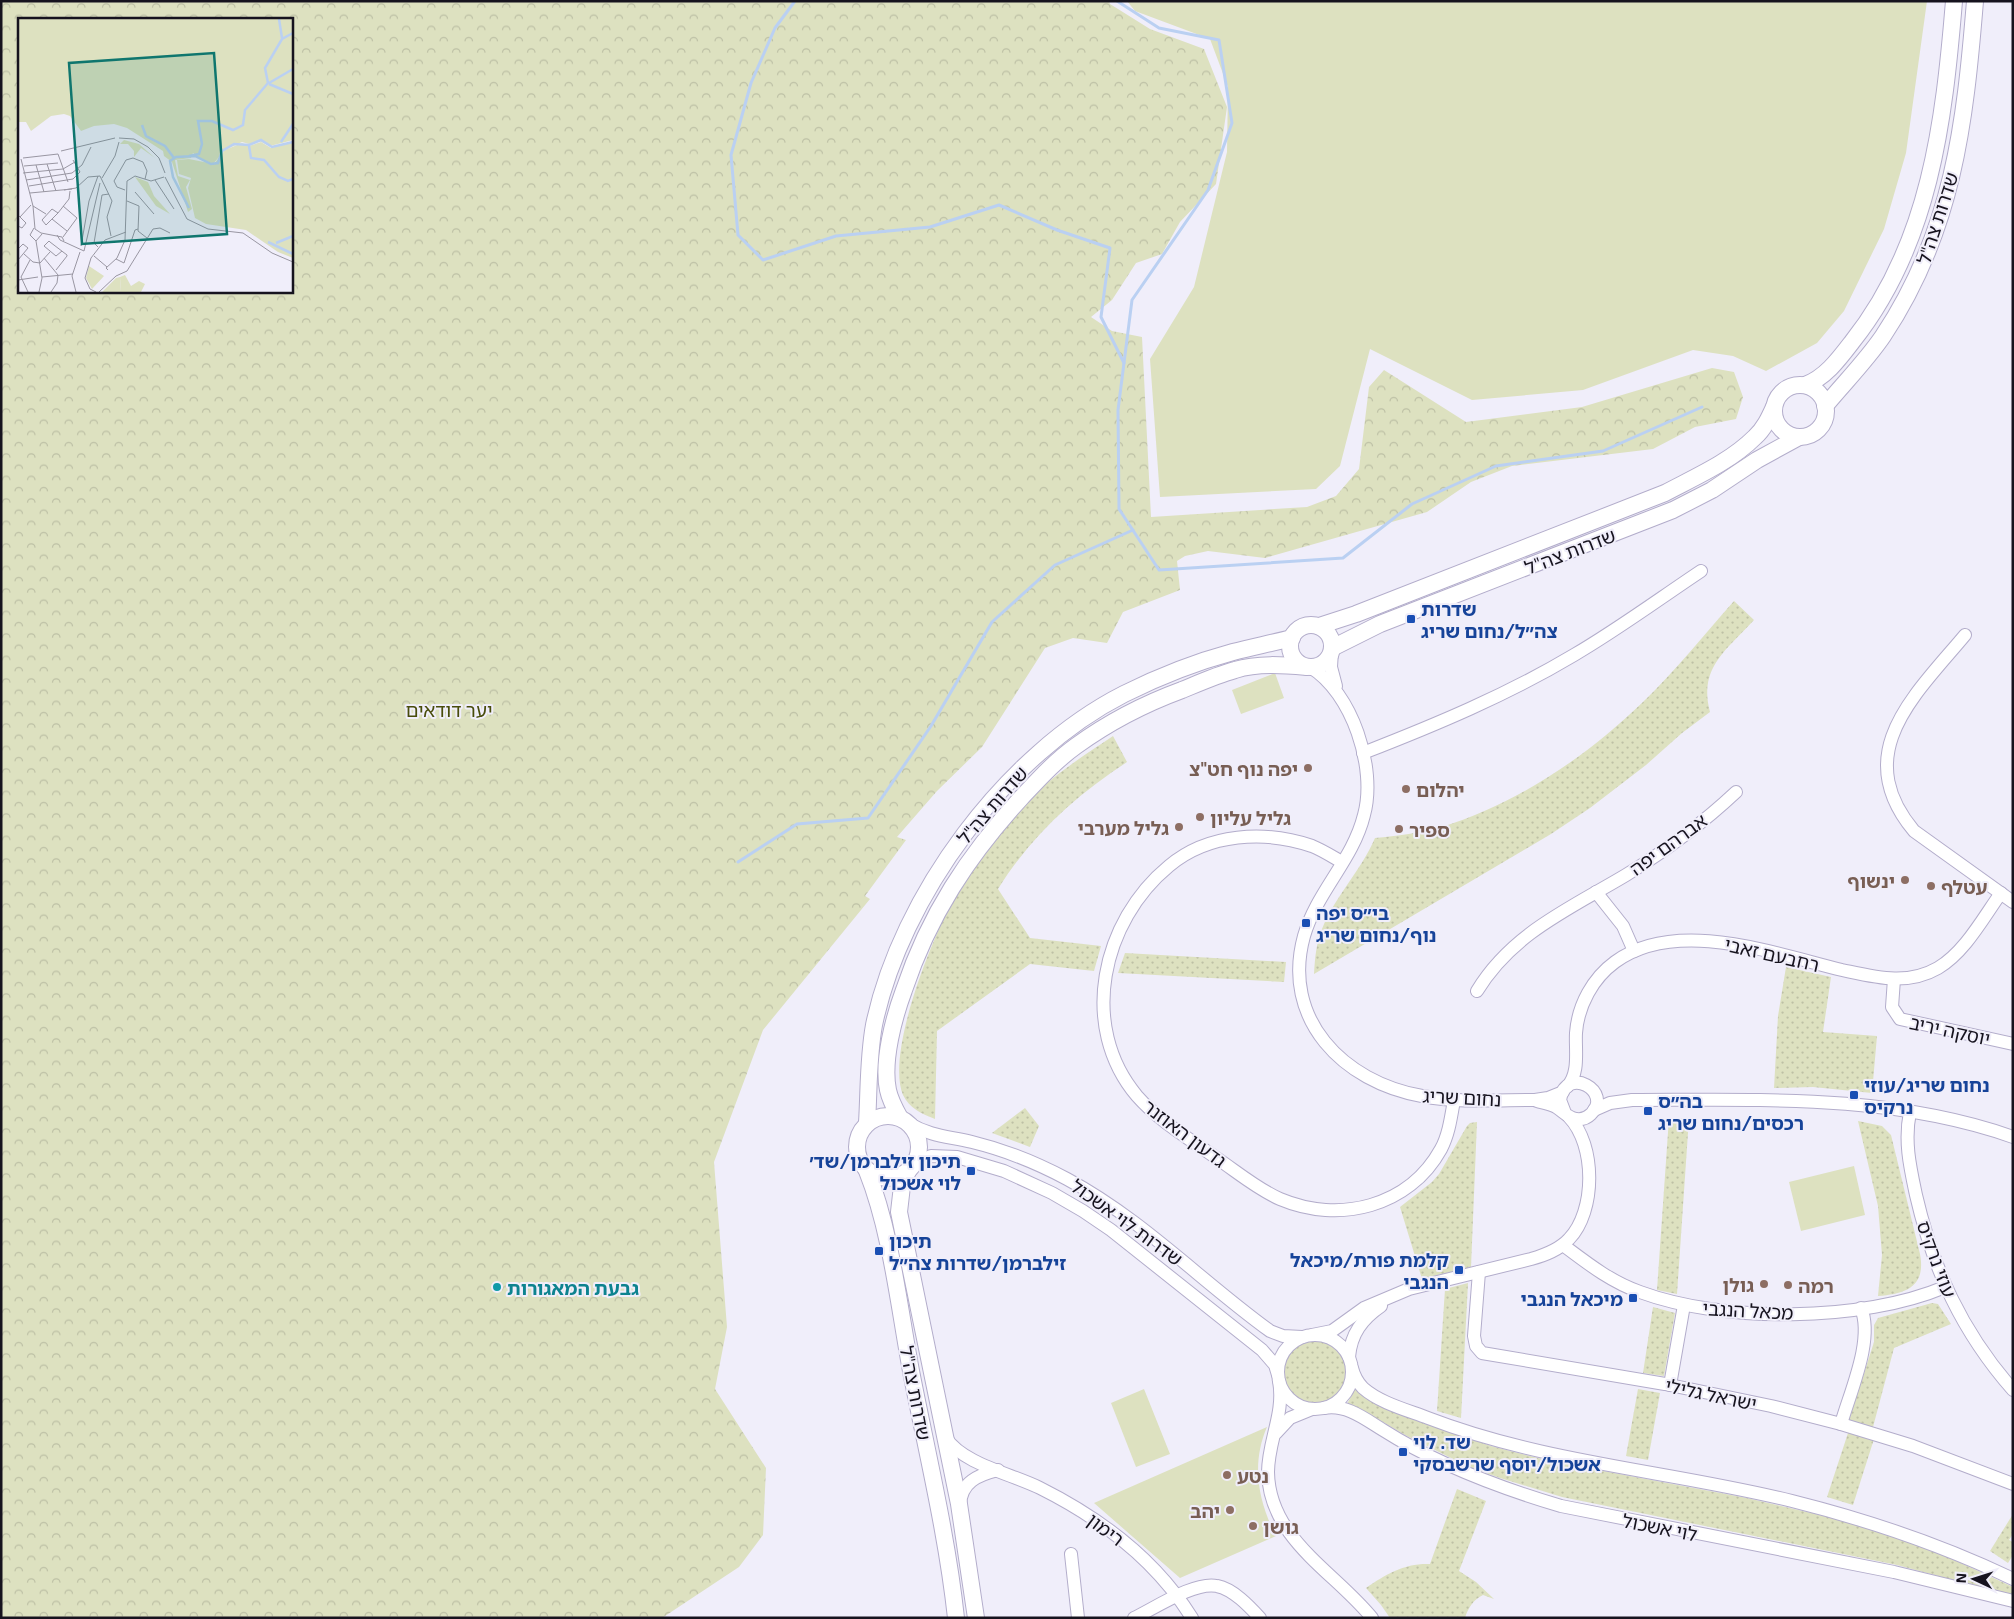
<svg xmlns="http://www.w3.org/2000/svg" width="2014" height="1619" viewBox="0 0 2014 1619" font-family="'Exo 2','Noto Sans Hebrew',sans-serif">
	<style>
		.green { fill: #dde1c0 }
		.forest { fill: url(#forest-crowns); fill-rule: evenodd }
		.park { fill: url(#park-dots) }
		.lines { fill: none; stroke-linecap: round; stroke-linejoin: round }
		.stream { stroke: #bad0f2; stroke-width: 3 }
		.minor-casing { stroke: #b3adcb; stroke-width: 14 }
		.major-casing { stroke: #b3adcb; stroke-width: 18 }
		.minor { stroke: #fff; stroke-width: 12 }
		.major { stroke: #fff; stroke-width: 16 }
		.transit-dot { fill: #1a4fb4; stroke: #f0eefa; stroke-width: 2 }
		.education-dot { fill: #8d6e63; stroke: #f0eefa; stroke-width: 2 }
		.culture-dot { fill: #0f9aa8; stroke: #f0eefa; stroke-width: 2 }
		.labels { text-anchor: middle; dominant-baseline: central; stroke-width: 4; stroke-linejoin: round; paint-order: stroke }
		.street-label { font-size: 19px; fill: #16131e; stroke: #f0eefa }
		.transit-label { font-size: 19px; font-weight: bold; fill: #164399; stroke: #f0eefa; text-anchor: start }
		.park-label { font-size: 19px; fill: #484c0b; stroke: #f0eefa }
		.education-label { font-size: 19px; font-weight: bold; fill: #785e54; stroke: #f0eefa; text-anchor: start }
		.culture-label { font-size: 19px; font-weight: bold; fill: #0d838f; stroke: #f0eefa; text-anchor: start }
		.inset-river { fill: none; stroke: #bad0f2; stroke-width: 2.5 }
		.inset-road { fill: none; stroke: #9996a2; stroke-width: 1 }
		.view { fill: #0f766e; fill-opacity: 0.15; stroke: #0f766e; stroke-width: 2.5 }
		.inset-edge { fill: none; stroke: #16131e; stroke-width: 2.5 }
	</style>
	<defs>
		<pattern id="forest-crowns" width="20" height="18" patternUnits="userSpaceOnUse" patternTransform="scale(1.25)"><rect width="20" height="18" fill="#dde1c0"/><path d="M2 6a3 3 0 1 1 6 0M12 15a3 3 0 1 1 6 0" fill="none" stroke="#bdc0a5"/></pattern>
		<pattern id="park-dots" width="8" height="8" patternUnits="userSpaceOnUse" patternTransform="scale(1.25)"><rect width="8" height="8" fill="#dde1c0"/><path d="M2 2h.1M6 6h.1" fill="none" stroke="#bdc0a5" stroke-width="1.8" stroke-linecap="round"/></pattern>
	</defs>
	<rect width="100%" height="100%" fill="#f0eefa"/>
	<g class="green">
		<polygon points="1127,1 1927,1 1906,153 1884,229 1844,311 1817,343 1766,371 1733,356 1693,350 1583,390 1472,400 1370,349 1340,466 1316,489 1160,497 1150,359 1194,287 1227,152 1228,87 1210,39 1135,11"/>
		<polygon points="1275,673 1284,698 1241,714 1232,690"/>
		<polygon points="1854,1166 1865,1215 1801,1231 1789,1182"/>
		<polygon points="1144,1389 1170,1454 1136,1467 1111,1403"/>
		<path d="M1267 1427C1251 1464 1258 1501 1276 1536L1180 1578 1094 1503Z"/>
	</g>
	<path class="forest" d="M1 1H1109L1110 4 1150 29 1204 49 1227 107 1216 184 1180 222 1162 254 1136 263 1112 300 1091 317 1112 331 1142 337 1151 517 1307 507 1336 496 1359 469 1369 387 1384 370 1466 422 1582 407 1712 368 1734 372 1743 397 1736 419 1695 427 1653 449 1512 466 1471 482 1427 512 1265 558 1208 551 1185 556 1177 561 1180 590 1123 612 1107 643 1073 638 1045 648 982 747 937 791 897 837 906 840 865 896 870 899 763 1030 714 1162 727 1327 715 1389 766 1468 763 1535 739 1567 662 1618H1ZM19 19H291V291H19Z"/>
	<g class="park">
		<path d="M1734 601 1754 620C1727 650 1698 667 1710 712L1682 733 1646 765 1590 808 1551 834 1314 974C1315 959 1316 943 1322 929 1335 896 1361 871 1375 838 1397 836 1420 833 1442 827 1518 803 1586 757 1643 702 1675 671 1704 635 1734 601Z"/>
		<path d="M1113 736 1127 762C1075 796 1031 836 998 889L1030 938 1101 946 1094 971 1030 964 937 1031 935 1119C922 1114 909 1108 903 1095 884 1050 940 916 966 877 980 856 996 835 1012 817 1040 784 1077 760 1113 736Z"/>
		<polygon points="1125,953 1286,962 1284,982 1118,973"/>
		<polygon points="1786,967 1831,977 1823,1032 1877,1036 1872,1093 1813,1087 1774,1088 1778,1016"/>
		<polygon points="1025,1108 1039,1126 1030,1147 992,1133"/>
		<polygon points="1669,1118 1689,1118 1677,1294 1657,1290"/>
		<path d="M1858 1121 1882 1126 1891 1135 1920 1254C1926 1286 1907 1294 1878 1296L1882 1255 1878 1206Z"/>
		<polygon points="1477,1122 1471,1267 1422,1279 1400,1207 1432,1182 1439,1174 1467,1126 1470,1123"/>
		<polygon points="1468,1283 1461,1418 1437,1411 1445,1289"/>
		<polygon points="1932,1303 1938,1304 1951,1324 1894,1348 1873,1427 1849,1420 1874,1342 1874,1325 1878,1318"/>
		<polygon points="1653,1307 1675,1313 1664,1376 1643,1373"/>
		<circle cx="1315" cy="1372" r="31"/>
		<polygon points="1356,1387 1433,1426 1491,1446 1550,1461 1747,1498 1841,1520 1897,1537 1950,1558 2013,1587 2013,1596 1897,1565 1562,1497 1500,1478 1467,1466 1405,1435 1359,1408 1347,1404"/>
		<polygon points="1638,1389 1660,1393 1648,1460 1626,1456"/>
		<polygon points="1848,1433 1874,1439 1853,1505 1827,1497"/>
		<path d="M1457 1489 1486 1501 1459 1571 1476 1582 1494 1599 1483 1595C1473 1600 1468 1608 1465 1618H1390L1381 1605 1366 1588C1386 1574 1405 1563 1430 1564Z"/>
		<polygon points="2013,1514 2013,1534 2009,1540 2013,1542 2013,1555 2008,1563 1990,1551"/>
	</g>
	<g class="lines">
		<g class="stream">
			<polyline points="795,1 775,28 751,83 731,155 738,235 763,260 836,236 930,227 999,205 1057,230 1110,248 1101,317 1124,363"/>
			<polyline points="1117,1 1159,28 1219,40 1232,123 1208,190 1132,300 1118,410 1119,509 1159,570 1343,558 1412,504 1496,466 1603,451 1702,407"/>
			<polyline points="738,862 797,824 868,818 931,726 992,622 1055,565 1133,530"/>
		</g>
		<defs>
			<g id="minor">
				<path d="M1965 635C1915 695 1849 753 1914 831L2013 902"/>
				<polyline points="1332,651 1331,667 1336,686"/>
				<path d="M1310 667C1352 692 1377 768 1364 815 1353 860 1317 891 1304 936 1281 1019 1343 1082 1422 1096 1459 1103 1498 1100 1535 1100L1548 1098 1563 1092"/>
				<path d="M1363 753C1435 725 1507 695 1574 655 1617 630 1659 599 1701 571"/>
				<path d="M1342 862C1333 857 1322 850 1312 846 1265 830 1208 833 1169 866 1102 921 1078 1026 1137 1096 1159 1121 1188 1138 1215 1157 1236 1171 1257 1189 1280 1199 1339 1224 1409 1207 1441 1149 1449 1134 1451 1117 1454 1100"/>
				<polyline points="1596,892 1623,926 1634,951"/>
				<polyline points="1894,979 1892,1007 1900,1019 2013,1044"/>
				<path d="M1477 991C1512 933 1571 908 1626 875 1665 851 1703 823 1736 792"/>
				<path d="M1567 1087C1580 1073 1575 1050 1576 1033 1578 1005 1593 978 1615 962 1676 917 1776 954 1842 970 1875 977 1907 986 1938 968 1965 952 1983 918 2001 893"/>
				<path d="M1537 1101C1544 1103 1550 1104 1556 1107 1563 1111 1568 1118 1576 1119 1582 1120 1587 1118 1591 1114 1614 1092 1566 1064 1560 1100L1565 1113"/>
				<path d="M1594 1110 1610 1103 1632 1100C1760 1100 1891 1094 2013 1137"/>
				<path d="M1910 1112C1904 1141 1910 1167 1916 1195 1933 1269 1962 1332 2013 1390"/>
				<path d="M908 1123C932 1137 947 1136 972 1142 1005 1150 1037 1163 1067 1179 1142 1219 1202 1282 1270 1331L1283 1336 1302 1337"/>
				<polyline points="914,1163 931,1156 957,1157 1004,1171 1052,1193 1083,1211 1111,1230 1262,1350 1275,1365 1278,1375"/>
				<path d="M1563 1245C1587 1263 1611 1282 1640 1292 1724 1323 1862 1322 1945 1287"/>
				<polyline points="1479,1272 1474,1336 1476,1346 1482,1353 1665,1384 1771,1406 1841,1424 1913,1446 2013,1484"/>
				<circle cx="1315" cy="1372" r="37"/>
				<path d="M1312 1335 1332 1331 1364 1308 1409 1289 1531 1259C1545 1255 1559 1250 1569 1239 1596 1211 1596 1145 1569 1117"/>
				<path d="M1349 1357C1351 1334 1362 1319 1381 1306"/>
				<path d="M1352 1368C1354 1376 1357 1382 1363 1388 1380 1403 1407 1410 1428 1418 1545 1463 1671 1471 1792 1501 1868 1520 1942 1545 2013 1579"/>
				<path d="M1279 1381C1285 1413 1268 1441 1268 1472 1269 1539 1335 1572 1372 1618"/>
				<polyline points="1670,1385 1684,1305"/>
				<path d="M1324 1408C1347 1404 1365 1419 1383 1430 1438 1465 1500 1488 1561 1506L1894 1572 2013 1601"/>
				<path d="M1841 1424C1850 1392 1874 1340 1861 1308"/>
				<polyline points="1276,1433 1290,1418 1312,1409"/>
				<path d="M946 1438C963 1464 1012 1474 1040 1488 1100 1518 1156 1560 1192 1618"/>
				<path d="M960 1505C961 1482 978 1475 998 1470"/>
				<polyline points="1071,1554 1078,1618"/>
				<path d="M1134 1618C1155 1608 1195 1581 1217 1586 1233 1589 1249 1606 1260 1618"/>
			</g>
			<g id="major">
				<path d="M1805 385C1825 378 1839 359 1852 342 1930 244 1944 122 1954 1"/>
				<circle cx="1800" cy="411" r="26"/>
				<path d="M1825 406C1844 383 1866 361 1883 336 1953 231 1965 124 1975 1"/>
				<circle cx="1311" cy="646" r="21"/>
				<path d="M1319 626 1356 614 1665 493C1695 477 1730 462 1755 437 1764 429 1769 418 1774 407"/>
				<polyline points="1332,648 1380,624 1673,510 1712,490 1757,460 1799,437"/>
				<circle cx="888" cy="1147" r="31"/>
				<path d="M900 1118C895 1109 890 1100 888 1090 882 1061 894 1017 904 990 929 915 968 856 1021 798 1038 780 1055 761 1076 746 1109 722 1144 704 1182 690 1199 683 1217 675 1235 670 1258 663 1283 665 1307 667"/>
				<path d="M867 1123C869 1090 868 1058 874 1025 901 896 1006 754 1124 694 1158 677 1196 662 1233 652 1253 647 1272 643 1292 638"/>
				<path d="M867 1171C891 1231 899 1307 911 1371 927 1453 947 1535 956 1618"/>
				<polyline points="908,1171 902,1186 899,1212 959,1504 976,1618"/>
			</g>
		</defs>
		<use href="#minor" class="minor-casing"/>
		<use href="#major" class="major-casing"/>
		<use href="#minor" class="minor"/>
		<use href="#major" class="major"/>
	</g>
	<g class="transit-dot">
		<rect x="1406" y="614" width="10" height="10" rx="2.5"/>
		<rect x="1301" y="918" width="10" height="10" rx="2.5"/>
		<rect x="1849" y="1090" width="10" height="10" rx="2.5"/>
		<rect x="1643" y="1106" width="10" height="10" rx="2.5"/>
		<rect x="966" y="1166" width="10" height="10" rx="2.5"/>
		<rect x="874" y="1246" width="10" height="10" rx="2.5"/>
		<rect x="1454" y="1265" width="10" height="10" rx="2.5"/>
		<rect x="1628" y="1293" width="10" height="10" rx="2.5"/>
		<rect x="1398" y="1447" width="10" height="10" rx="2.5"/>
	</g>
	<g class="education-dot">
		<circle cx="1308" cy="768" r="5"/>
		<circle cx="1406" cy="789" r="5"/>
		<circle cx="1200" cy="817" r="5"/>
		<circle cx="1179" cy="827" r="5"/>
		<circle cx="1399" cy="829" r="5"/>
		<circle cx="1905" cy="880" r="5"/>
		<circle cx="1931" cy="886" r="5"/>
		<circle cx="1764" cy="1284" r="5"/>
		<circle cx="1788" cy="1285" r="5"/>
		<circle cx="1227" cy="1475" r="5"/>
		<circle cx="1230" cy="1510" r="5"/>
		<circle cx="1253" cy="1526" r="5"/>
	</g>
	<circle class="culture-dot" cx="497" cy="1287" r="5"/>
	<g class="labels">
		<g class="street-label">
			<text transform="translate(1937 218) rotate(-72)">שדרות צה"ל</text>
			<text transform="translate(1570 551) rotate(-21)">שדרות צה"ל</text>
			<text transform="translate(992 805) rotate(-49)">שדרות צה"ל</text>
			<text transform="translate(1668 844) rotate(-36)">אברהם יפה</text>
			<text transform="translate(1772 954) rotate(13)">רחבעם זאבי</text>
			<text transform="translate(1950 1030) rotate(12)">יוסקה יריב</text>
			<text transform="translate(1462 1097) rotate(3)">נחום שריג</text>
			<text transform="translate(1185 1133) rotate(37)">גדעון האוזנר</text>
			<text transform="translate(1127 1222) rotate(36)">שדרות לוי אשכול</text>
			<text transform="translate(1937 1259) rotate(70)">עוזי נרקיס</text>
			<text transform="translate(1748 1310) rotate(3)">מכאל הנגבי</text>
			<text transform="translate(916 1393) rotate(79)">שדרות צה"ל</text>
			<text transform="translate(1711 1394) rotate(12)">ישראל גלילי</text>
			<text transform="translate(1660 1527) rotate(11)">לוי אשכול</text>
			<text transform="translate(1106 1529) rotate(37)">רימון</text>
		</g>
		<g class="transit-label">
			<text x="1421" y="608">שדרות<tspan x="1421" dy="22">צה״ל/נחום שריג</tspan></text>
			<text x="1316" y="912">בי״ס יפה<tspan x="1316" dy="22">נוף/נחום שריג</tspan></text>
			<text x="1864" y="1084">נחום שריג/עוזי<tspan x="1864" dy="22">נרקיס</tspan></text>
			<text x="1658" y="1100">בה״ס<tspan x="1658" dy="22">רכסים/נחום שריג</tspan></text>
			<text x="961" y="1160" text-anchor="end">תיכון זילברמן/שד׳<tspan x="961" dy="22">לוי אשכול</tspan></text>
			<text x="889" y="1240">תיכון<tspan x="889" dy="22">זילברמן/שדרות צה״ל</tspan></text>
			<text x="1449" y="1259" text-anchor="end">קלמת פורת/מיכאל<tspan x="1449" dy="22">הנגבי</tspan></text>
			<text x="1623" y="1298" text-anchor="end">מיכאל הנגבי</text>
			<text x="1413" y="1441">שד. לוי<tspan x="1413" dy="22">אשכול/יוסף שרשבסקי</tspan></text>
		</g>
		<g class="park-label">
			<text x="449" y="709">יער דודאים</text>
		</g>
		<g class="education-label">
			<text x="1298" y="768" text-anchor="end">יפה נוף חט"צ</text>
			<text x="1416" y="789">יהלום</text>
			<text x="1210" y="817">גליל עליון</text>
			<text x="1169" y="827" text-anchor="end">גליל מערבי</text>
			<text x="1409" y="829">ספיר</text>
			<text x="1895" y="880" text-anchor="end">ינשוף</text>
			<text x="1941" y="886">עטלף</text>
			<text x="1754" y="1284" text-anchor="end">גולן</text>
			<text x="1798" y="1285">רמה</text>
			<text x="1237" y="1475">נטע</text>
			<text x="1220" y="1510" text-anchor="end">יהב</text>
			<text x="1263" y="1526">גושן</text>
		</g>
		<g class="culture-label">
			<text x="507" y="1287">גבעת המאגורות</text>
		</g>
	</g>
	<g transform="translate(18 18)">
		<rect width="275" height="275" fill="#f0eefa"/>
		<path d="M243 124 253 130 275 124V240L260 234 228 212 188 206 177 200 170 170 173 160 161 156 159 142 171 141 196 146 207 132 224 125 231 128ZM102 259 103 274H84L98 260Z" fill="#dde1c0"/>
		<path d="M0 1H275V122L252 128 241 123 231 126 224 124 207 132 195 146 188 145 175 135 173 140 157 142 160 158 172 162 168 169 174 191 170 194 154 144 146 138 145 133 109 110 96 106 76 108 63 113 52 98 46 96 33 98 13 113 8 104H0Z" fill="#dde1c0"/>
		<path d="M106 122 121 126 137 140 123 130 116 139V133L110 126H102ZM117 159 130 164 136 178 152 196 138 188ZM71 248 86 258 74 271 68 260ZM107 257 113 268 121 263 127 266 123 274H103L102 259Z" fill="#dde1c0"/>
		<path class="inset-river" d="M261 1 264 20M251 65 275 51M251 66 275 76M124 107 128 118 147 128 156 140M263 124 275 106M231 128 233 140 246 142 261 159 270 163 275 161M171 138 181 136 184 126 180 103H194L215 112 225 107 227 92 250 65 247 50 250 45 264 21 275 15M171 190 155 159 152 143 158 139 177 138 193 146 200 145 204 133 216 126 231 127 243 122 254 129 275 124M250 224 275 236M258 225 275 218"/>
		<path class="inset-road" d="M101 120 116 121 130 129 141 140 147 155M43 133 97 120M40 136 50 164M5 140 40 136M3 141 15 188 17 211 23 215 44 219 46 223M29 146 38 173M18 147 26 174M6 148 40 145M5 155 45 151 57 144M147 159 169 201 190 211 225 215 254 235 275 244M84 160 97 138 101 124M8 162 54 155 64 147 73 129M137 162 156 191M11 168 55 161 62 154 55 142M46 172 58 170 70 159 82 158 94 183M107 172 99 169 96 163 108 142 115 140 125 144 129 153 127 161M117 174 136 196M12 175 54 171M109 183 121 188 120 213 129 220M15 188 28 196M34 191 40 195 28 207 24 202ZM40 195 51 181 52 173M0 197 8 205 4 210 0 208M2 199 13 187M34 201 49 213M16 210 12 217 18 223M39 217 42 222 66 233 82 165M93 218 89 199 94 183M45 219 59 200 45 188M63 228 71 183 80 158M80 229 76 225 84 177 91 176M0 231 5 226 10 230 0 242M6 236 15 244 22 245 32 234M76 238 89 249M26 240 40 257 39 265 33 274M98 241 106 245 117 212 120 211M38 252 49 238V237L32 224 31 223 26 228 38 238 44 233M90 252 88 250 99 240 107 222 109 163 117 158 133 163 146 159M98 258 109 253 135 211 142 210 152 215M24 259 55 256M0 262 20 259M10 274 3 259 12 242M21 274 24 260 18 223 24 216M58 274 54 258 62 234M78 274 72 271 67 260 73 240 87 222 108 214M81 274 98 258"/>
		<path class="view" d="M196 35 209 216 64 226 51 45Z"/>
		<rect width="275" height="275" class="inset-edge"/>
	</g>
	<rect width="2014" height="1619" fill="none" stroke="#16131e" stroke-width="5"/>
	<g transform="translate(1974 1579) rotate(274)" stroke="#f0eefa" stroke-width="4" paint-order="stroke">
	<path d="M0-4L9 19L0 12L-9 19Z" fill="#16131e"/>
	<text y="-8" font-size="14" font-weight="bold" text-anchor="middle" fill="#16131e">N</text>
	</g>
</svg>
